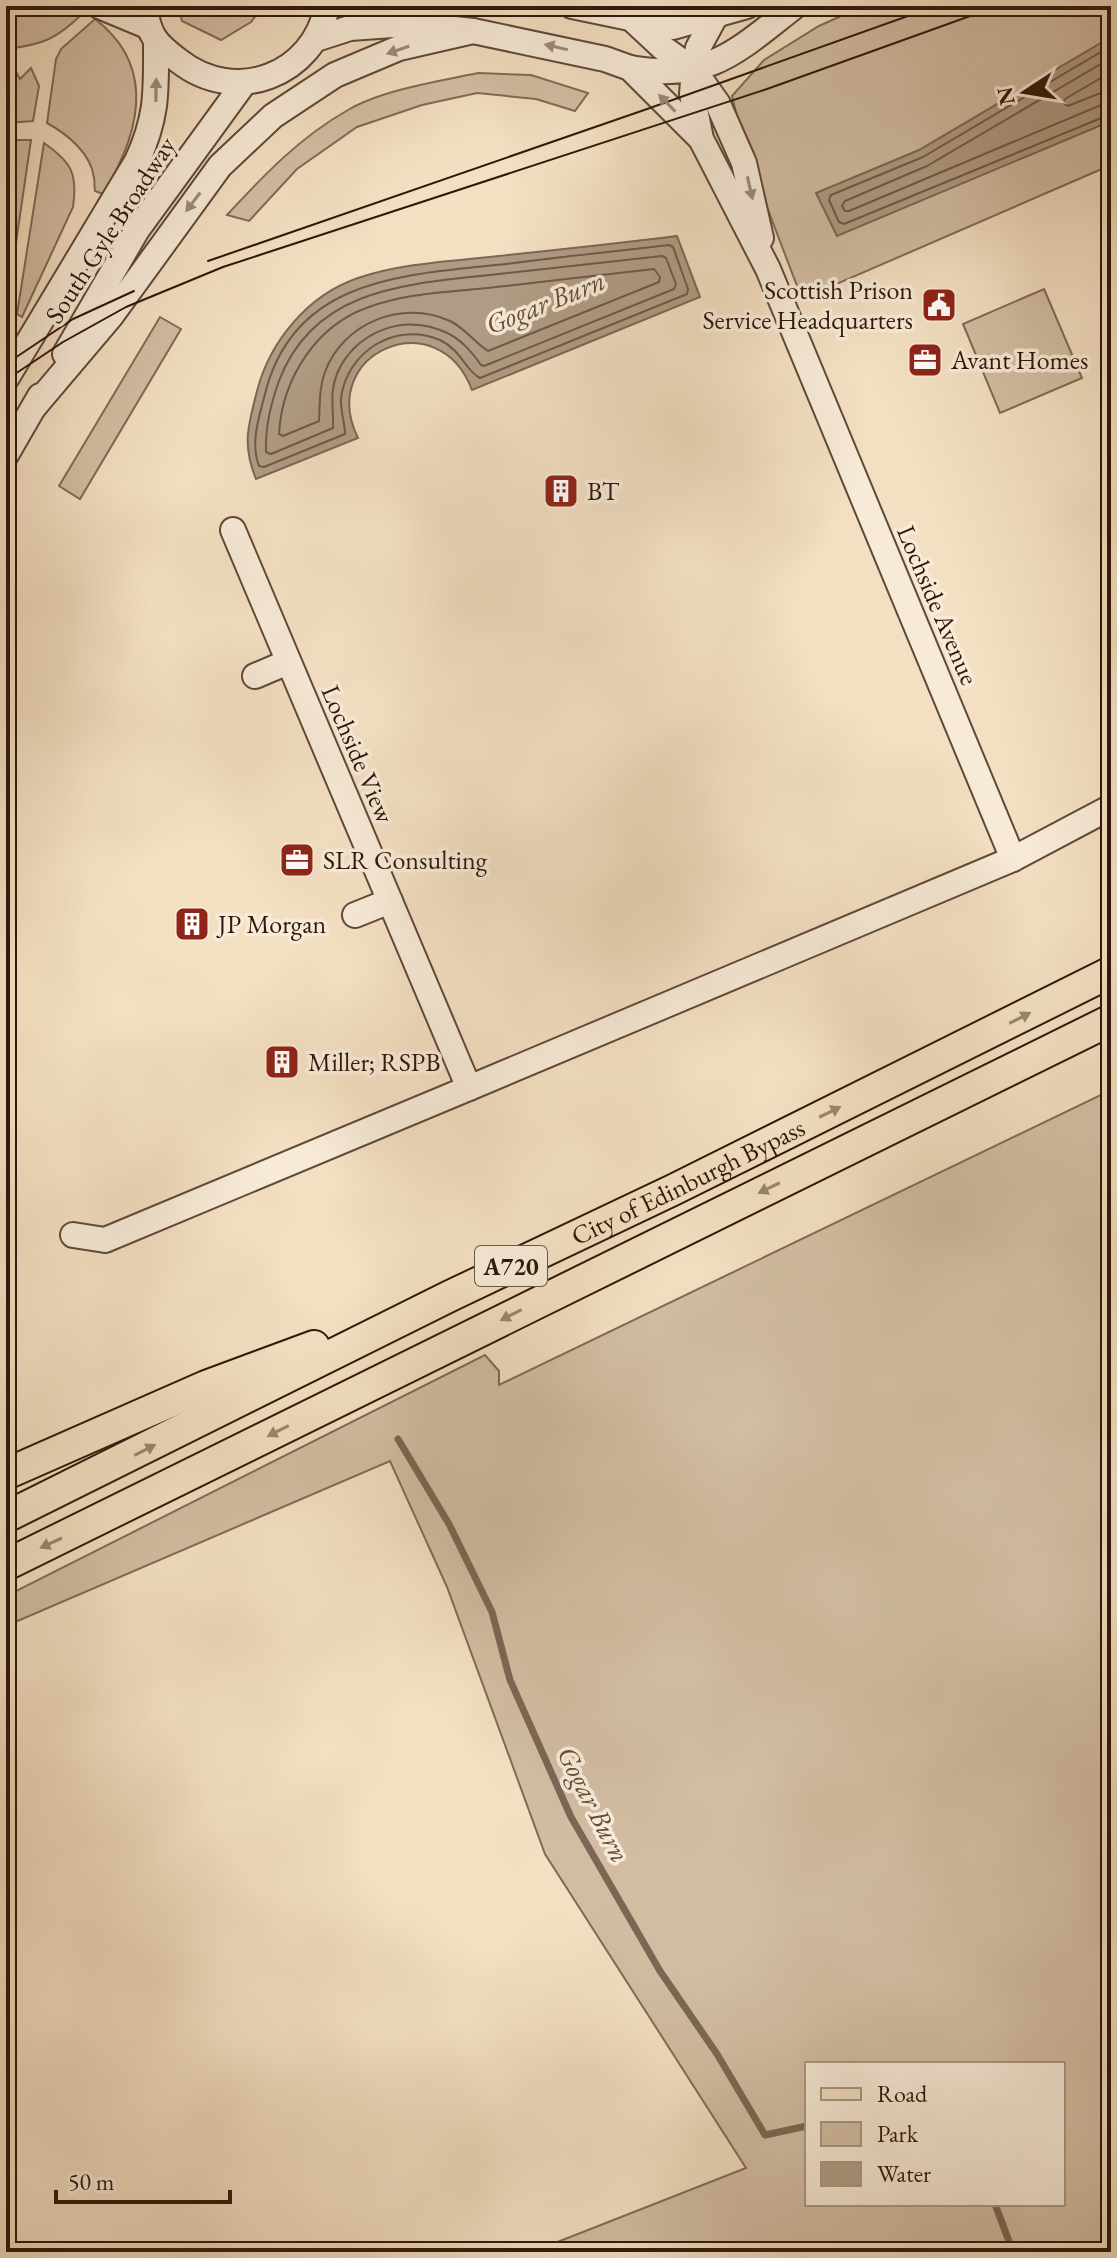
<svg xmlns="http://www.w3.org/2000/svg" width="1117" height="2258" viewBox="0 0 1117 2258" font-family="'EB Garamond',serif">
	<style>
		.green { fill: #d2bda3; stroke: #806a57; stroke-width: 2; fill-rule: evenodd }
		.water { fill: #b09b84; stroke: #7c6654; stroke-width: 2 }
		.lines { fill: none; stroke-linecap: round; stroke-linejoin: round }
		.shore { stroke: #6f5948; stroke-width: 2 }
		.stream { stroke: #7c6654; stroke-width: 7 }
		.minor-casing { stroke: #5f4939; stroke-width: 28 }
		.major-casing { stroke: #2e170b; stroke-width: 34 }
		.minor { stroke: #f7ead7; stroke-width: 24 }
		.major { stroke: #f3dfc2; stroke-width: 30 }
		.tram { stroke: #2e170b; stroke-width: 2 }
		.oneway { fill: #9d8b7b }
		.oneway2 { fill: #9a8570 }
		.labels { text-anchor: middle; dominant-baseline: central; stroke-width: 7; stroke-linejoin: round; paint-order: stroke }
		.shield { fill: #f7ead7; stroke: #6a5648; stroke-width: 2 }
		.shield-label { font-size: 24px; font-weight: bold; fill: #2e170b }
		.street-label { font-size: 26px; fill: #2e170b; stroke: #f7ead7 }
		.poi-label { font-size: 26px; fill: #2e170b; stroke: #f7ead7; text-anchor: start }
		.water-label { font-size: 28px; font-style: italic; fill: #624c3b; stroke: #f7ead7 }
	</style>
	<rect width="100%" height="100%" fill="#f3dfc2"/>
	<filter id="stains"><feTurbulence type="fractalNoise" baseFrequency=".0025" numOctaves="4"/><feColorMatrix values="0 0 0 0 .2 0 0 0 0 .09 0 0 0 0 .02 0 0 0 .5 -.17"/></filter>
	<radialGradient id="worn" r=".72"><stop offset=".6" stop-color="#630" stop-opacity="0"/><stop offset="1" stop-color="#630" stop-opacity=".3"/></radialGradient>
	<g class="green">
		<path d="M6 6H65L83 13C57 39 42 45 6 49Z"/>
		<polygon points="178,6 263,6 251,22 221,40 182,21"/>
		<polygon points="863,6 1111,6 1111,165 802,299 746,152 732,96 764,60 819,26"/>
		<path d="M95 19C158 67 139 135 103 194L95 191C94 187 95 182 94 178 91 153 67 134 47 123L56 59 61 49Z"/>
		<polygon points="6,54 20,79 31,68 39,86 33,121 6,123"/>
		<path d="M478 73 531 75 588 93 575 111 536 99 477 93 422 105 357 127 297 169 249 221 227 215C264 175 300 137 348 110 382 90 439 81 478 73Z"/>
		<polygon points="13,140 31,140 6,311 6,142"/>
		<path d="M44 143C71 162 78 173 73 207L22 317 17 314Z"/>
		<polygon points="1044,289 1082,378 1000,413 963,324"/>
		<polygon points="160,317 181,329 80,499 59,486"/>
		<path d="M1111 1090V2252H532L746 2168 545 1854 447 1587 390 1461 6 1626V1596L485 1355 499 1371V1385ZM807 2064H1063V2204H807Z"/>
	</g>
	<g class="water">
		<polygon points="1111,37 1111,121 837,236 816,193 919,150"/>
		<path d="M677 236 700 297 472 390C438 300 316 353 358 438L256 479C242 445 248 426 257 391 270 341 308 295 358 278 406 262 459 261 508 255 565 249 621 243 677 236Z"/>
	</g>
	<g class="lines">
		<g class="shore">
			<polyline points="1111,46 923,157 831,195 829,200 839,222 844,224 1111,114"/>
			<polyline points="1111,58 927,166 845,201 842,206 845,211 849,211 1101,105 1111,104"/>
			<polyline points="1111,72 1065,99 1063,103 1068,106 1098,94 1111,92"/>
			<path d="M669 245 673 247 688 289 687 294 480 378C466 371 461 350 440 340 396 321 347 351 341 398 340 410 345 423 345 434L264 467 259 466C250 443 259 417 265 394 294 276 407 275 506 264 560 257 615 251 669 245Z"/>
			<path d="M662 256 666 258 676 284 674 289 484 366 481 365C471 351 461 339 445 332 404 313 354 332 337 374 329 393 334 410 333 428L271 454 266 452C265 428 271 403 279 381 315 285 413 284 499 274 553 268 608 262 662 256Z"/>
			<path d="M654 269 660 277 659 282 488 351C475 343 465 328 450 321 402 299 343 323 325 372 319 388 320 404 319 421L283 436 279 434C282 379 316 325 369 307 409 292 454 292 496 287 549 281 601 275 654 269Z"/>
		</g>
		<g class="stream">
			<polyline points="398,1439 449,1524 492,1612 510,1680 571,1817 660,1971 717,2054 765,2135 807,2126"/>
			<polyline points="995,2204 1013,2252"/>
		</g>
		<defs>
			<g id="minor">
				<polyline points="99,6 147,26"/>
				<path d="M145 6C148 35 156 44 179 61 235 105 314 76 327 6"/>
				<polyline points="572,6 673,27 747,6"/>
				<polyline points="716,15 698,48 694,70 692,94 701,139 768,269 1013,859"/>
				<polyline points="634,21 663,48 694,70 718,104 744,163 761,238"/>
				<polyline points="316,39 350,28 407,24 473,31 605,59 630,68 699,137"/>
				<path d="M630 68C709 82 737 51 795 6"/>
				<polyline points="65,354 137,230 244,83"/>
				<path d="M6 379 137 161C158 115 156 91 156 43"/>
				<polyline points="34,407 111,316 220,166 273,116 335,75 399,48 473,31"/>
				<polyline points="6,455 40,396"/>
				<polyline points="255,676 288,662"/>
				<polyline points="355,915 390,901"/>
				<polyline points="469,1088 1013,859 1111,807"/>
				<polyline points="73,1235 105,1240 469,1088 233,530"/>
			</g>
			<g id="major">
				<polyline points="6,1474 206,1386 314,1346"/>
				<path id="s1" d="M6 1517 450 1296 673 1190 1111 972"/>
				<polyline points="6,1565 1111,1020"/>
			</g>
		</defs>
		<use href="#minor" class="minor-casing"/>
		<use href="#major" class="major-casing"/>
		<use href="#minor" class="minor"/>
		<use href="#major" class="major"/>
		<g class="tram">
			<polyline points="208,261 650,108 936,6"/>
			<polyline points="6,364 73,319 134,291"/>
			<polyline points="6,380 63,342 126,307 223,267 767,89 998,6"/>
		</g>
	</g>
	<defs><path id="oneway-solid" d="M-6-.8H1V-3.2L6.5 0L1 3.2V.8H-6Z" transform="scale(2)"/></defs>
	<g class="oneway">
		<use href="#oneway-solid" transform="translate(556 47) rotate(-167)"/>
		<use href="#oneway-solid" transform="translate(398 50) rotate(161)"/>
		<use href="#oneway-solid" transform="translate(156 90) rotate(-89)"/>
		<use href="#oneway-solid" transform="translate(667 103) rotate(-134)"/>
		<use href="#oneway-solid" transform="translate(750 188) rotate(77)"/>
		<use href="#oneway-solid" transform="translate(193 202) rotate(127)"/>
	</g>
	<g class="oneway2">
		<use href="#oneway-solid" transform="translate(1020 1018) rotate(-27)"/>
		<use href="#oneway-solid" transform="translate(830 1112) rotate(-26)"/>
		<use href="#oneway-solid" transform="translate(769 1188) rotate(154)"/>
		<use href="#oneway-solid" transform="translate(511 1315) rotate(153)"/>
		<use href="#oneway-solid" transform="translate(278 1431) rotate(153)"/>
		<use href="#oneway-solid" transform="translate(145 1450) rotate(-27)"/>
		<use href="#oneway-solid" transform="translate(51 1543) rotate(155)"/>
	</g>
	<defs>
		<symbol id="civic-square" viewBox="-11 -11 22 22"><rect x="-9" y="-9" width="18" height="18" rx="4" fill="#8f2418" stroke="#f7ead7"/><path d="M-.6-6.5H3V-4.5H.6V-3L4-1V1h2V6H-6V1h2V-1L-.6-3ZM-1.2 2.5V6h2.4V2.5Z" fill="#fff"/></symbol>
		<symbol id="office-square" viewBox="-11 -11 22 22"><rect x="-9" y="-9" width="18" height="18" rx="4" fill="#8f2418" stroke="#f7ead7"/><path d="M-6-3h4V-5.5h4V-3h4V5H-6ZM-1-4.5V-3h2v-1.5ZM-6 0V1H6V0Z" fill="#fff"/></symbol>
		<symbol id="building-square" viewBox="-11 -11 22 22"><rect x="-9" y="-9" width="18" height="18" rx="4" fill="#8f2418" stroke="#f7ead7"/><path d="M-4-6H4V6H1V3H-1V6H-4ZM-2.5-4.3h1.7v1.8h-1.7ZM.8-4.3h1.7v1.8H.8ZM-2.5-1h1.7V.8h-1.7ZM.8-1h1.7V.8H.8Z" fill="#fff"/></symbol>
	</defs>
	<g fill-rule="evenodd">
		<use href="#civic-square" x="919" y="285" width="40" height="40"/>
		<use href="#office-square" x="905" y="340" width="40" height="40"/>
		<use href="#building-square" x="541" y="471" width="40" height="40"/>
		<use href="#office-square" x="277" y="840" width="40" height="40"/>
		<use href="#building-square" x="172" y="904" width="40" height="40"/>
		<use href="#building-square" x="262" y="1042" width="40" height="40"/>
	</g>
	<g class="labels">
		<rect class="shield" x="475" y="1246" width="72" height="40" rx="6"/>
		<g class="shield-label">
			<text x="511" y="1266">A720</text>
		</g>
		<g class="street-label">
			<text transform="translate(110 230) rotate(-57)">South Gyle Broadway</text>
			<text transform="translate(938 605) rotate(67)">Lochside Avenue</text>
			<text transform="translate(358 754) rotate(67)">Lochside View</text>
			<text stroke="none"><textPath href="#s1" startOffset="760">City of Edinburgh Bypass</textPath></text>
		</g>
		<g class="poi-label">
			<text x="913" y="290" text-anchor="end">Scottish Prison<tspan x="913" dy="30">Service Headquarters</tspan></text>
			<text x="951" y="360">Avant Homes</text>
			<text x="587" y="491">BT</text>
			<text x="323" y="860">SLR Consulting</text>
			<text x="218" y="924">JP Morgan</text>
			<text x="308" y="1062">Miller; RSPB</text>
		</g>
		<g class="water-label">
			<text transform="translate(545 302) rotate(-22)">Gogar Burn</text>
			<text transform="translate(594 1804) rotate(63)">Gogar Burn</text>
		</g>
	</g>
	<rect width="1117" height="2258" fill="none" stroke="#f3dfc2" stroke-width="32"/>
	<rect x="8" y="8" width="1101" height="2242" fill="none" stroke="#2e170b" stroke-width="4"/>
	<rect x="16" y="16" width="1085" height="2226" fill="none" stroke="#2e170b" stroke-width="2"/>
	<rect x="805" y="2062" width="260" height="144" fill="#f7ead7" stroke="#a79685" stroke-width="2"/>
	<rect x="821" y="2088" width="40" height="12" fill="#f3dfc2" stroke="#a79685" stroke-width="2"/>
	<text x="877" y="2102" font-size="24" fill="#2e170b">Road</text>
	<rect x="821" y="2122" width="40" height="24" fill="#d2bda3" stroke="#a79685" stroke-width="2"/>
	<text x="877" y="2142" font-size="24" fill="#2e170b">Park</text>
	<rect x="821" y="2162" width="40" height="24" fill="#b09b84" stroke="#a79685" stroke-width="2"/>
	<text x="877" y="2182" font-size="24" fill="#2e170b">Water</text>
	<g transform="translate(1025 92) rotate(258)" stroke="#f7ead7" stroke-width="6" paint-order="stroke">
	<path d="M0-6L14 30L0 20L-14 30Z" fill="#2e170b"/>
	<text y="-12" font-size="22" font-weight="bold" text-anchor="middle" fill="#2e170b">N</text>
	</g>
	<path d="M56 2190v12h174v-12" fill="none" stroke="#2e170b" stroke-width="4"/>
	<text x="68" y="2190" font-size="24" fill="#2e170b" stroke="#f7ead7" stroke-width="6" paint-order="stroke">50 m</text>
	<rect width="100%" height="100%" filter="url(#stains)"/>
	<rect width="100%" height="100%" fill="url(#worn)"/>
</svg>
